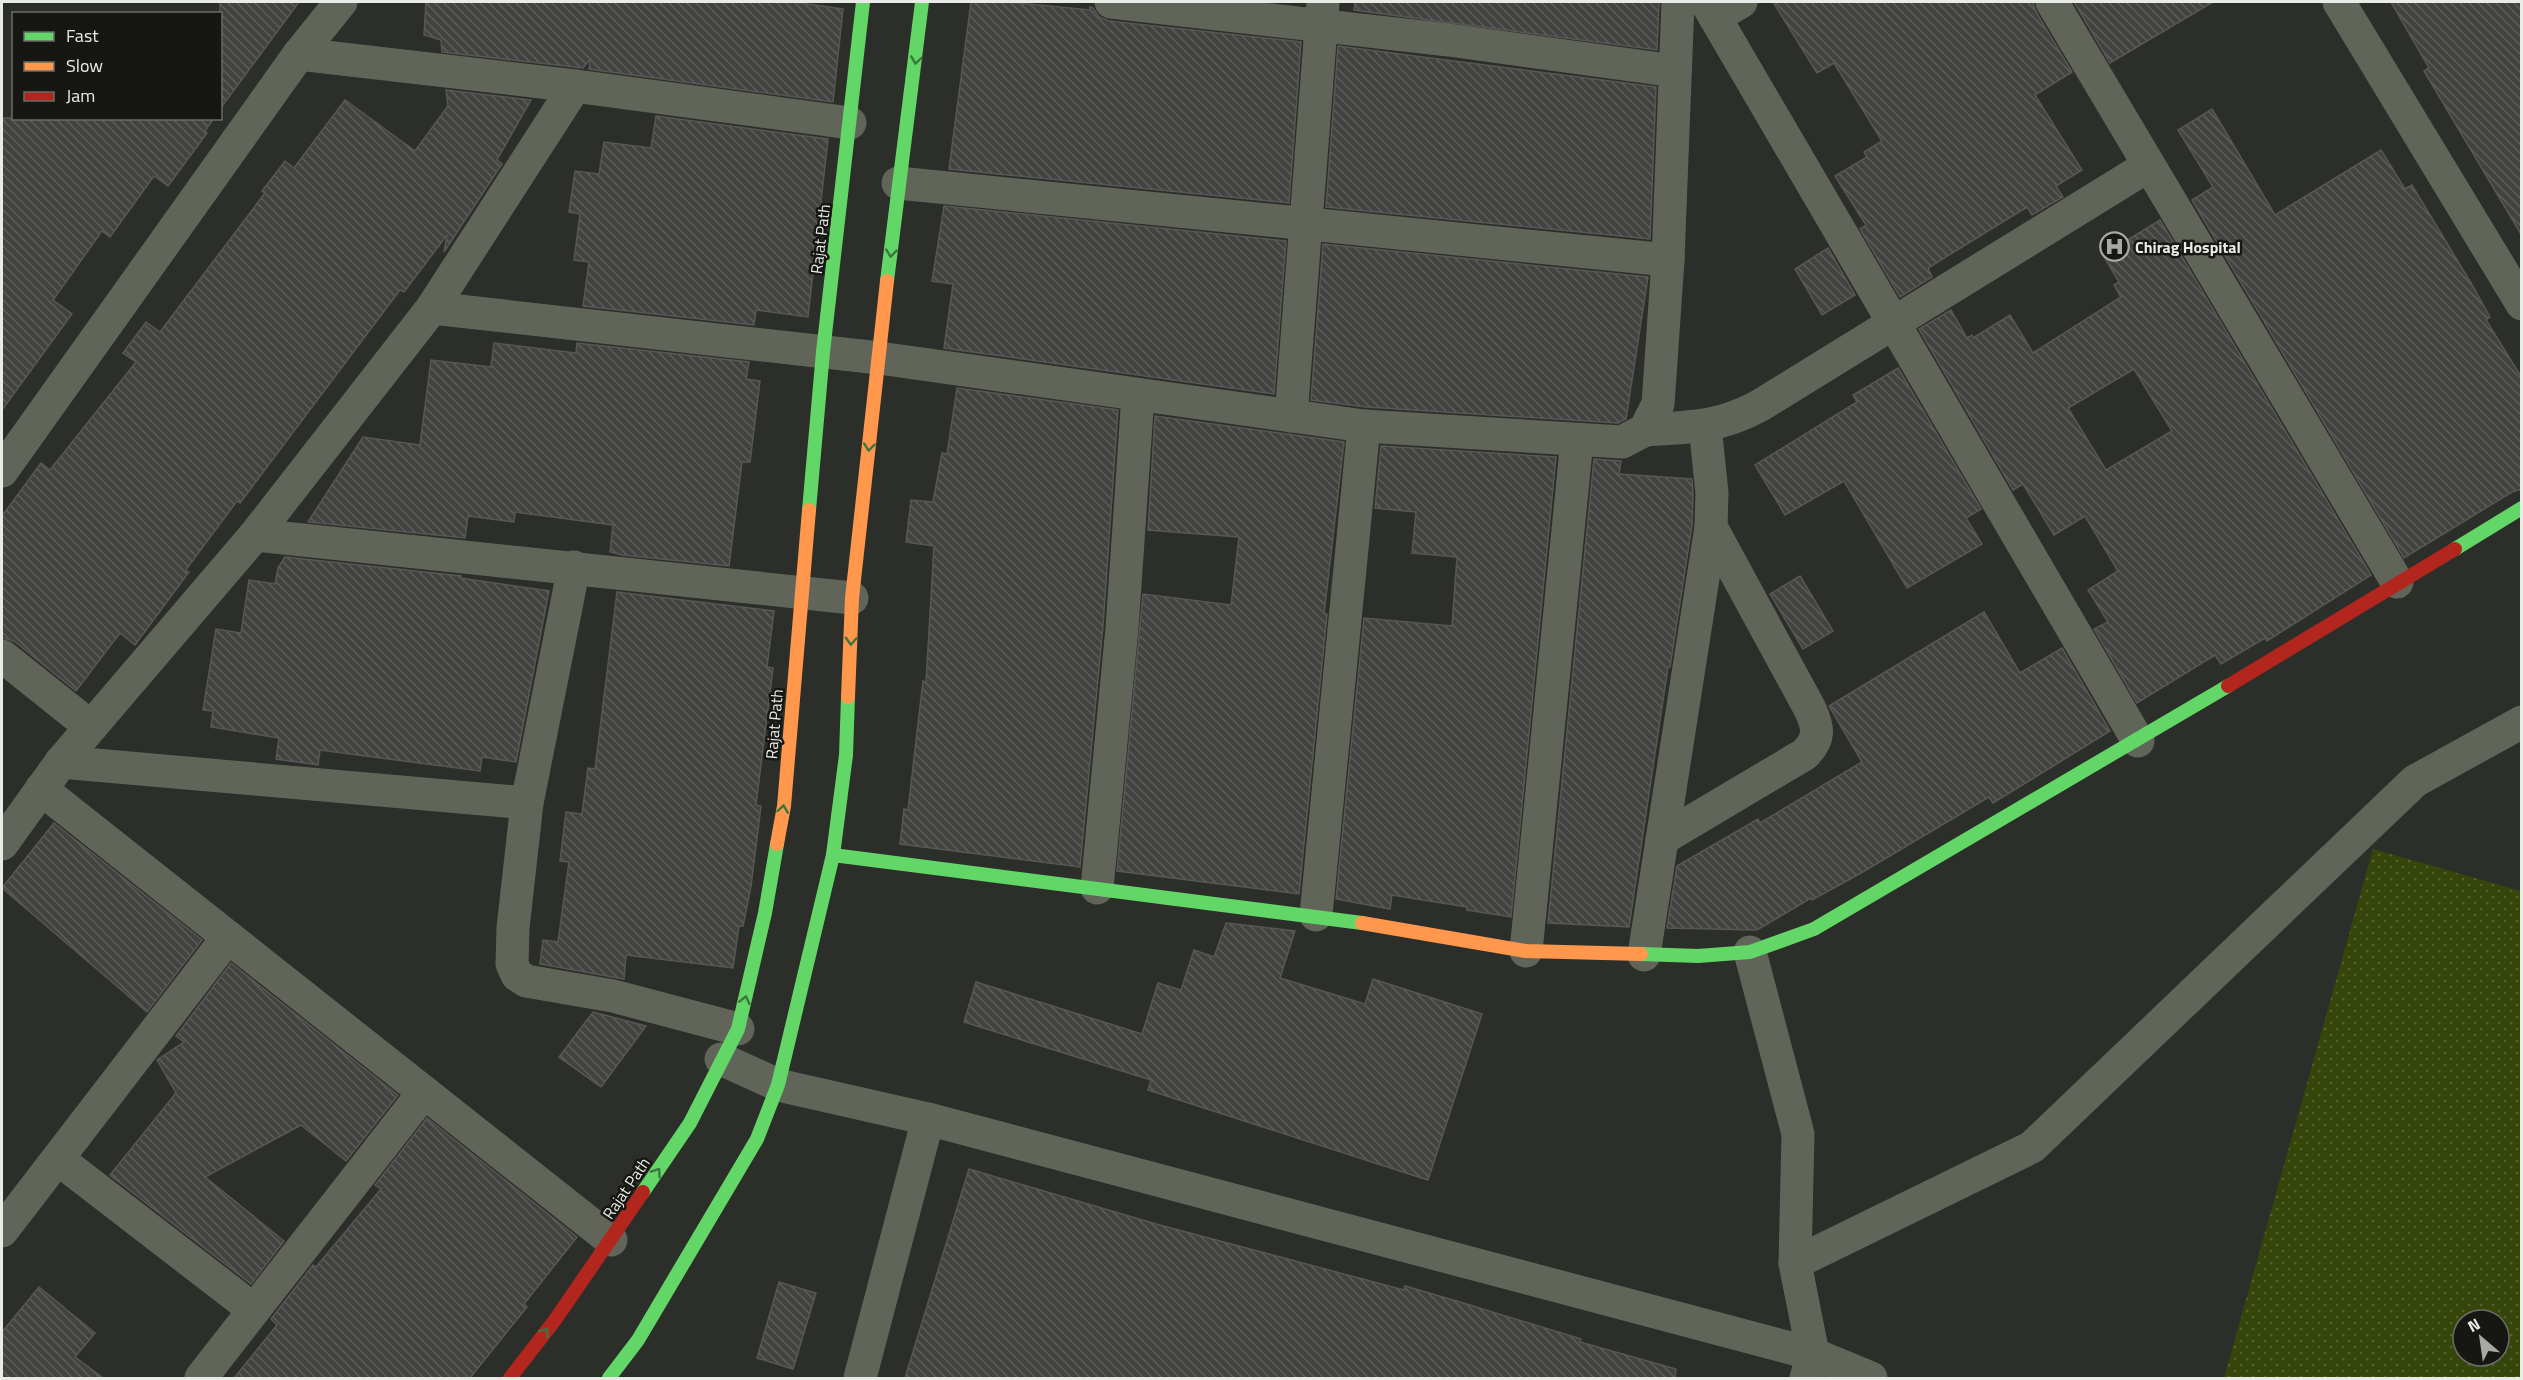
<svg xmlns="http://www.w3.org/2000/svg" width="2523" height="1380" viewBox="0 0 2523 1380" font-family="'Titillium Web',sans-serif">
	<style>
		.park { fill: url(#park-dots); fill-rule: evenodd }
		.building { fill: url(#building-back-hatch); stroke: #565853; stroke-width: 1.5; fill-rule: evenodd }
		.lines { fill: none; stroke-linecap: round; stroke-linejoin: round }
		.street { stroke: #616559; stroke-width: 33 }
		.fast { stroke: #63d668; stroke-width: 14 }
		.slow { stroke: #ff974d; stroke-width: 14 }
		.jam { stroke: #b3261e; stroke-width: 14 }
		.oneway { stroke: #3c763e }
		.labels { text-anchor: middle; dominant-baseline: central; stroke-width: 5; stroke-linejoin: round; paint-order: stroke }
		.street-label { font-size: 16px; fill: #e9ebe6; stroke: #161713 }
		.poi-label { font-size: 16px; font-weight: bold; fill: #e9ebe6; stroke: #161713; text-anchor: start }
	</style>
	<defs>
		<pattern id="park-dots" width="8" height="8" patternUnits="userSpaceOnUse" patternTransform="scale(1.5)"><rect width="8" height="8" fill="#36460b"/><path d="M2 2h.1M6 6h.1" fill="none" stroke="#53612f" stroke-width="1.8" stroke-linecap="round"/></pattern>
		<pattern id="building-back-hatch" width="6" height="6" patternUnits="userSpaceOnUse" patternTransform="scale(1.5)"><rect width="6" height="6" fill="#424340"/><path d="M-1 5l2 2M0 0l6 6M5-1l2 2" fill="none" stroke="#5d5e5c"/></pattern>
	</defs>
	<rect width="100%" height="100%" fill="#2c2e29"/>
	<path class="park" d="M2373 849 2521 891V1378H2224ZM2463 1320H2499V1356H2463Z"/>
	<g class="building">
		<polygon points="220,2 299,2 220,109"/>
		<polygon points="426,2 793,2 843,9 833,102 589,69 590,59 583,68 442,52 441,40 424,35"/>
		<polygon points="971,2 1009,2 1090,10 1090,7 1093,8 1099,17 1109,21 1301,42 1289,203 949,169"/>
		<polygon points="1355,2 1659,2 1657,50 1354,10"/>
		<polygon points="1773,2 2033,2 2036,12 2072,72 2035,95 2082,170 2056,186 2063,197 2032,215 2027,207 1928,268 1932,277 1900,297 1860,229 1866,225 1835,176 1867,157 1864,152 1882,141 1834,63 1817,73"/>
		<polygon points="2074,2 2213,2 2110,63"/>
		<polygon points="2391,2 2522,2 2522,236 2424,71 2429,68"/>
		<polygon points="1338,46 1656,87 1650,239 1326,207"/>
		<polygon points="446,90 531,100 497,160 502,164 444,252 447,235 404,292 400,290 240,503 237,501 185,571 189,572 135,645 120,633 76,691 14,641 2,638 2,516 41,463 50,470 136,362 123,353 146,322 160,332 265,193 262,191 285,161 294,168 345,100 415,151 448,106"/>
		<polygon points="2212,109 2275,215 2381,150 2405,189 2412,185 2471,283 2490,317 2486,320 2522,378 2522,489 2512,492 2404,558 2192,200 2213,187 2178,130"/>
		<polygon points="656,116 828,139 808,317 756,310 754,325 583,306 589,262 574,260 580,214 569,212 575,171 599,174 604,142 651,148"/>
		<polygon points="2,118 214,118 205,131 207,133 168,186 154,176 110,237 102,231 53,300 72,314 2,410"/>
		<polygon points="944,206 1286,241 1274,394 944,348 953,284 932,281"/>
		<path d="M2160 220 2371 575 2267 641 2265 638 2221 664 2215 655 2137 703 2094 629 2108 622 2088 590 2118 571 2085 516 2054 535 2023 484 2013 490 1919 329 1951 310 1967 338 1972 335 1973 338 2010 315 2033 353 2121 297 2114 285 2119 282 2103 255ZM2134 369 2172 431 2106 470 2068 408Z"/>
		<polygon points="1323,244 1648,277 1626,419 1618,423 1366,407 1311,400"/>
		<polygon points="1828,248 1855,295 1822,315 1795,269"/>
		<polygon points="494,343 576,353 577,343 749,362 746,379 760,381 750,462 742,462 729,566 622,555 610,552 613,525 515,512 514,522 468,516 465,538 308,522 363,437 420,445 431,360 491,367"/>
		<polygon points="1898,368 1981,509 1966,518 1982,544 1907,588 1844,481 1785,515 1755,465 1857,402 1853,395"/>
		<polygon points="957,388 1118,410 1103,626 1080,867 900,844 904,809 908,810 923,681 926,682 934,546 906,542 911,500 933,502 942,453 947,454"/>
		<polygon points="1155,416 1344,442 1324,614 1327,614 1299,894 1117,871 1143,594 1231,605 1239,537 1148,530"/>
		<polygon points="1381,446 1556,457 1511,917 1467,910 1467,907 1392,895 1390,909 1336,899 1364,618 1452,626 1457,557 1412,553 1416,512 1375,508"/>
		<polygon points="1594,459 1621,461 1619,474 1692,479 1693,494 1692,525 1670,667 1668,667 1629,927 1548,923"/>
		<polygon points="285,557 461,576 460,578 549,591 516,762 482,757 480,771 320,750 318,765 276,759 279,738 211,727 213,711 203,710 216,629 241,633 249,580 275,584 278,568"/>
		<polygon points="1800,576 1833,631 1803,649 1770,594"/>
		<polygon points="617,592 774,611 767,667 773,668 756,805 761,806 751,886 743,926 739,926 733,968 626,955 624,979 540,964 543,940 558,942 569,862 560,861 566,812 582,814 588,768 595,769"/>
		<polygon points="1984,612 2020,673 2062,648 2110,731 1993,803 1989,797 1861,873 1812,900 1811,898 1757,930 1667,928 1677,866 1758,819 1760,823 1862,762 1829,706"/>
		<polygon points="54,823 202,940 147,1012 2,888"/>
		<polygon points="1226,923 1295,931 1280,978 1365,1004 1373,979 1482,1014 1428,1180 1148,1090 1151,1080 964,1022 976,982 1142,1034 1158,983 1181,990 1194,950 1214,957"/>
		<polygon points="231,963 398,1095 346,1161 301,1125 205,1177 284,1241 251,1284 110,1175 176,1093 157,1060 184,1042 176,1036"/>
		<polygon points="593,1012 646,1026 601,1087 559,1057"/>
		<polygon points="427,1118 577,1237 524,1304 527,1307 470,1378 234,1378 277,1325 271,1319 313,1265 316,1267 381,1189 375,1185"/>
		<polygon points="969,1169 1156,1224 1404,1290 1405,1286 1460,1302 1581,1339 1580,1342 1676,1369 1675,1378 905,1378"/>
		<polygon points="779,1282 816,1293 793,1369 757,1358"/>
		<polygon points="39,1287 95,1333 75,1357 103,1378 2,1378 2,1332"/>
	</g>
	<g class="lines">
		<g class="street">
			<polyline points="1111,2 1449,40 1675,71"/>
			<polyline points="1706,2 2138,741"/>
			<polyline points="2052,2 2397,582"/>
			<polyline points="2339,2 2522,304"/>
			<polyline points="1715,17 1741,2"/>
			<polyline points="299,54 575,86 850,123"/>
			<polyline points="898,183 1668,260"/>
			<polyline points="432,308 879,358 1364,426 1622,442 1645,430 1658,404 1668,260 1678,2"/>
			<polyline points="1291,416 1323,2"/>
			<path d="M1645 430C1690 427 1718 428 1759 406L2148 166"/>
			<polyline points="2,471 299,54 341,2"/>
			<polyline points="255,535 852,598"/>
			<polyline points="574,567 527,803 513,928 512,964 517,975 526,981 613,996 738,1029"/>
			<polyline points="2,656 91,727"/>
			<polyline points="61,762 527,803"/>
			<polyline points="41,789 611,1240"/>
			<path d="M1662 839 1805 754C1820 738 1819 729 1810 709L1711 527"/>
			<polyline points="2,844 61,762 255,535 432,308 575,86"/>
			<polyline points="1097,888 1122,628 1138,395"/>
			<polyline points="1316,915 1364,426"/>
			<polyline points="1526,951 1577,440"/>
			<polyline points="1750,952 1798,1134 1795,1263 1813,1354 1806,1378"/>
			<polyline points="1644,955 1711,527 1712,493 1705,426"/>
			<polyline points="721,1059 778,1085 928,1119 1813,1354 1871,1378"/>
			<polyline points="58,1159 254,1310"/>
			<polyline points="2,1231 228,937"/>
			<polyline points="1795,1263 2032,1147 2415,781 2522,722"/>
			<polyline points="201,1378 424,1092"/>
			<polyline points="860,1378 928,1119"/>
		</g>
		<g class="fast">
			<polyline points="887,281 922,2"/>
			<polyline points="809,510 823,352 863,2"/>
			<polyline points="2455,549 2522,508"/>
			<polyline points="833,855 1362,923"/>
			<polyline points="1641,954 1698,956 1750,952 1814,929 2228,686"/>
			<polyline points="643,1192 690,1123 738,1029 765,913 777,844"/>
			<polyline points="609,1378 638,1340 757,1139 778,1085 833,855 846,755 848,697"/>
		</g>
		<g class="slow">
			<polyline points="848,697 852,598 887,281"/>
			<polyline points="777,844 784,806 809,510"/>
			<polyline points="1362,923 1526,951 1641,954"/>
		</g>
		<g class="jam">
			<polyline points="2228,686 2455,549"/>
			<polyline points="510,1378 555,1320 643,1192"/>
		</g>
	</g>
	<defs><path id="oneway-chevron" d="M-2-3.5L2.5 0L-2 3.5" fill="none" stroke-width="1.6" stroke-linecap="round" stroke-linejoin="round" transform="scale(1.5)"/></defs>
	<g class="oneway">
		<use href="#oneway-chevron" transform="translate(916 60) rotate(98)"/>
		<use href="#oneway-chevron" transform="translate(891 253) rotate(96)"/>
		<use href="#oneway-chevron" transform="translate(869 447) rotate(96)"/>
		<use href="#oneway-chevron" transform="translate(851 641) rotate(92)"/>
		<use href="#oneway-chevron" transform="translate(783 809) rotate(-82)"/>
		<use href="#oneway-chevron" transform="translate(745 1000) rotate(-77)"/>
		<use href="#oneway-chevron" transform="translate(657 1172) rotate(-56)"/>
		<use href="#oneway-chevron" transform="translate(545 1332) rotate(-52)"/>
	</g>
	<defs>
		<symbol id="hospital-ring" viewBox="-11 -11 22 22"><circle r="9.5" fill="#161713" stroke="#a7a9a4" stroke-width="1.5"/><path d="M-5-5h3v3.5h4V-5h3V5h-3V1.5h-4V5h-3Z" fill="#a7a9a4"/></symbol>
	</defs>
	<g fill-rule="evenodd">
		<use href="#hospital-ring" x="2098" y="230" width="33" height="33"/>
	</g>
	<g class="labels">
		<g class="street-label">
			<text transform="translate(820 239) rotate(-83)">Rajat Path</text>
			<text transform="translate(774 724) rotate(-85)">Rajat Path</text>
			<text transform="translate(626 1188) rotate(-56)">Rajat Path</text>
		</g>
		<g class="poi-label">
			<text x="2135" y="247">Chirag Hospital</text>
		</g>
	</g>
	<rect width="2523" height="1380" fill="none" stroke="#e9ebe6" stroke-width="6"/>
	<rect x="12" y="12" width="210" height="108" fill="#161713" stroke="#6a6c67" stroke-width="1.5"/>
	<rect x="24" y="32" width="30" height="9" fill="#63d668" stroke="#6a6c67" stroke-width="1.5"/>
	<text x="66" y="42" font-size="18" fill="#e9ebe6">Fast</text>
	<rect x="24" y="62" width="30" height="9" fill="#ff974d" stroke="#6a6c67" stroke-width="1.5"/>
	<text x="66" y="72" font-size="18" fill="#e9ebe6">Slow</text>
	<rect x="24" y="92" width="30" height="9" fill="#b3261e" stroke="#6a6c67" stroke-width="1.5"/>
	<text x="66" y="102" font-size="18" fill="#e9ebe6">Jam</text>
	<g transform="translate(2481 1338) rotate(331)"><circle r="28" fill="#161713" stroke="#6a6c67" stroke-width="1.5"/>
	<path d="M0-4.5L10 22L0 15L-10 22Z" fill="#a7a9a4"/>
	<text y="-9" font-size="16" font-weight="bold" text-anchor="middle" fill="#e9ebe6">N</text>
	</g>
</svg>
